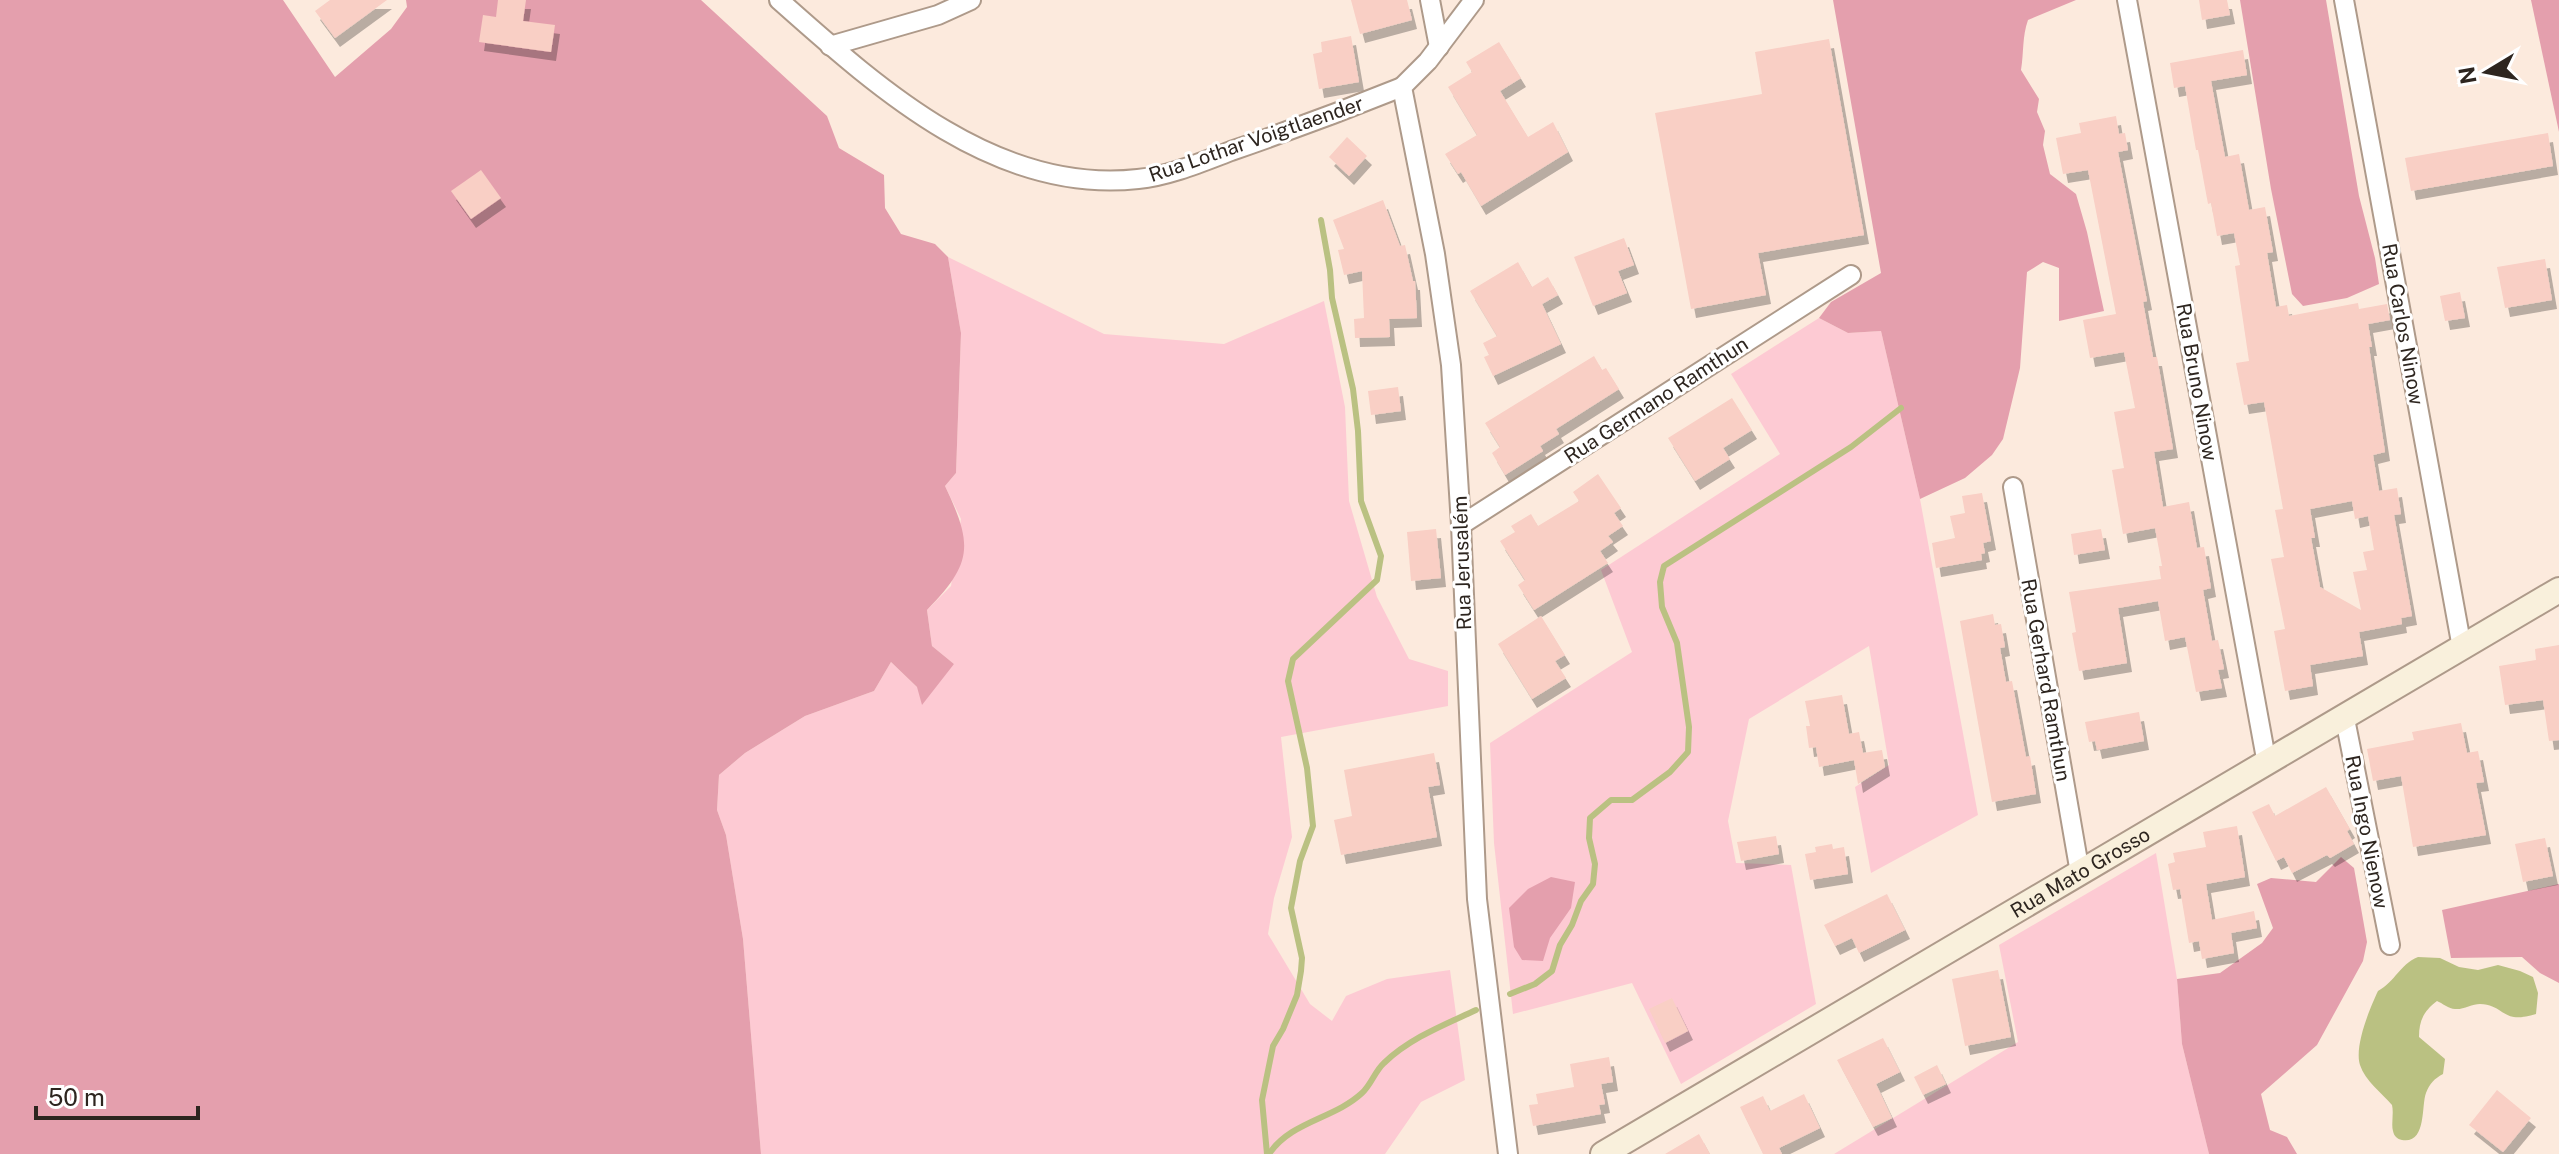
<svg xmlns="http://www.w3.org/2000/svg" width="2559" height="1154" viewBox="0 0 2559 1154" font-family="'Public Sans',sans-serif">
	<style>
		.green { fill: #fdcad3 }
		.forest { fill: #e49fad }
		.water { fill: #bac182 }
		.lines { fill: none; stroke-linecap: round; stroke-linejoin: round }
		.stream { stroke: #bac182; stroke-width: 6 }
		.building { fill: #f9cfc5; fill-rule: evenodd; filter: url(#shadow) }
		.street-casing { stroke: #ae9a8a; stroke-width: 22 }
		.secondary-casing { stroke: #ae9a8a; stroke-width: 28 }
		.street { stroke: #fff; stroke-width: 18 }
		.secondary { stroke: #f9f0dc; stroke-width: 24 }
		.labels { text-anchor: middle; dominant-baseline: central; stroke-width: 6; stroke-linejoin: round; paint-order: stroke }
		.street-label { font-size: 20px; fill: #2d251f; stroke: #fff }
	</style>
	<defs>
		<filter id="shadow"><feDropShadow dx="5" dy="9" stdDeviation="0" flood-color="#0004"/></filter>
	</defs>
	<rect width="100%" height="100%" fill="#fceadd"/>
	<g class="green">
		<polygon points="948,257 1104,334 1224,344 1324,301 1345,407 1349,501 1377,597 1409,659 1448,671 1448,706 1281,737 1292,837 1274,898 1268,934 1310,1004 1332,1021 1346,996 1387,979 1450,970 1465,1080 1421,1102 1385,1154 761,1154 743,939 726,835 717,810 719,775 745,753 805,716 874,691 891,662 917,687 954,664 932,646 927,610 951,586 961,519 945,486 956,473 961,333"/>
		<polygon points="1819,318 1848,333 1881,331 1920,499 1978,815 1871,873 1855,787 1889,765 1869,646 1749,719 1728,821 1736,863 1791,865 1816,1004 1681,1084 1632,983 1513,1014 1494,843 1490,743 1632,652 1601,570 1780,454 1731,374"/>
		<polygon points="2156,853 2177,979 2182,1044 2209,1154 1834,1154 2018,1042 1999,945"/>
	</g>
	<g class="forest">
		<path d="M0 0H283L335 77 391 29 407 7 406 0H701L827 116 839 148 884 175 885 208 901 234 935 244 948 257 961 333 956 473 945 486C973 545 973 563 927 610L932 646 954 664 922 705 917 687 891 662 874 691 805 716 745 753 719 775 717 810 726 835 743 939 761 1154H0Z"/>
		<path d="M1833 0H2076L2028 20C2022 37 2024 52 2021 70L2039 99 2037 112 2045 131 2043 145 2050 174 2076 194 2087 232 2104 311 2059 321V268L2043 262 2027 272 2020 368 2003 439 1992 455 1965 478 1920 499 1881 331 1848 333 1819 318 1831 302 1881 273Z"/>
		<polygon points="2240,0 2326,0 2359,196 2375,258 2379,284 2347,298 2303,306 2292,294 2271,189"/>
		<polygon points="2531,0 2559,0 2559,132"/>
		<polygon points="2341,857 2354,868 2367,942 2363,961 2317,1045 2261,1094 2270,1130 2287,1137 2297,1154 2209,1154 2182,1044 2177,979 2220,973 2262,943 2273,928 2257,884 2271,878 2316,882"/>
		<polygon points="1551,877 1575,882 1571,908 1550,938 1543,961 1522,960 1514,947 1509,908 1528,889"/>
		<polygon points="2559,884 2559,983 2540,973 2522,957 2451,958 2442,910"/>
	</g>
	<path class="water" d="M2418 957 2440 958 2459 967 2478 970 2498 965 2520 971 2533 977 2538 993 2536 1014C2501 1025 2506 1005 2480 1004 2472 1004 2463 1010 2455 1009 2449 1009 2442 1003 2437 1001 2424 1011 2419 1020 2419 1037L2445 1059 2443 1074C2434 1079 2430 1083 2426 1093 2421 1106 2427 1144 2402 1140 2397 1139 2394 1136 2393 1131 2391 1124 2394 1113 2392 1105 2382 1093 2365 1081 2360 1065 2354 1046 2370 1008 2378 991 2396 981 2399 965 2418 957Z"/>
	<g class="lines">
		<g class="stream">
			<polyline points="1510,994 1535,984 1552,971 1560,945 1572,925 1581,901 1593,884 1595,864 1589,838 1590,818 1611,800 1632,800 1670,772 1688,752 1689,727 1677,643 1662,607 1660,582 1664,566 1851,447 1901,408"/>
			<polyline points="1267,1154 1262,1100 1273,1046 1283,1029 1297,995 1301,971 1302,958 1291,908 1300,861 1313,826 1307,768 1288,681 1293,659 1377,580 1381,556 1361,501 1358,431 1353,389 1332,298 1330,270 1321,220"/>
			<path d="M1269 1154C1291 1121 1334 1119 1362 1093 1371 1085 1375 1071 1384 1063 1410 1038 1444 1025 1476 1010"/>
		</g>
	</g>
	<g class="building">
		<polygon points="330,0 387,0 335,38 315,11"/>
		<polygon points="498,0 526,0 523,21 555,25 551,52 479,42 483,15 496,17"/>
		<polygon points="1351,0 1407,0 1412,20 1360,34"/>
		<polygon points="2199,0 2227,0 2230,15 2202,20"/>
		<polygon points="1351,36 1359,82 1319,89 1313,54 1322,52 1321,42"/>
		<polygon points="1829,39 1864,235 1758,253 1766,295 1691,309 1655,113 1762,94 1755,52"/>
		<polygon points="1499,42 1521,78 1500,91 1528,137 1553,122 1568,152 1481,206 1461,172 1458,174 1445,154 1477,135 1448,87 1472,72 1466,62"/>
		<path d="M2243 50 2247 75 2211 81 2225 157 2239 154 2249 210 2265 207 2273 252 2267 253 2276 307 2287 305 2289 316 2358 303 2359 309 2387 304 2390 320 2368 324 2372 347H2369L2385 452 2373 455 2379 491 2397 488 2401 514 2394 515 2412 616 2401 618 2402 624 2359 632 2363 656 2310 665 2313 686 2285 691 2274 631 2285 629 2271 559 2284 557 2275 510 2283 509 2264 402 2244 405 2236 363 2249 361 2235 266 2240 265 2234 233 2217 236 2211 203 2208 204 2198 150H2196L2185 86 2174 88 2170 63ZM2352 501 2355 519 2368 516 2374 550 2363 552 2367 570 2353 572 2361 610 2320 587 2311 538H2315L2310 509Z"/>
		<polygon points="2116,116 2119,134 2125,133 2128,150 2118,152 2147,301 2143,302 2153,357 2157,357 2173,449 2154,452 2163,507 2189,502 2197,548 2204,547 2211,588 2203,590 2212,641 2218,640 2224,669 2218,670 2222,688 2196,692 2185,637 2165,641 2158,601 2118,608 2127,663 2079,671 2072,633 2076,632 2069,592 2161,579 2159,566 2162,566 2155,528 2123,534 2112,470 2124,468 2114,412 2135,408 2124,352 2090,358 2083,320 2116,314 2088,170 2063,174 2056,138 2081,133 2079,123"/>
		<polygon points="2548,133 2553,166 2411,191 2405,158"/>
		<polygon points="1347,137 1367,156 1349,176 1329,157"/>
		<polygon points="481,170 501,198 471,219 451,191"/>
		<polygon points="1383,200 1400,246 1405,245 1413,281 1415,281 1417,318 1389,319 1390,337 1355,338 1354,319 1364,318 1362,271 1344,275 1338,250 1344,249 1333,220"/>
		<polygon points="1624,238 1634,265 1618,271 1627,293 1593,306 1574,257"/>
		<polygon points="2545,259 2552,300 2505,308 2497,267"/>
		<polygon points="1518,262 1532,287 1548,277 1558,295 1542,304 1561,344 1493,376 1484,357 1489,355 1483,343 1497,336 1470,291"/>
		<polygon points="2460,292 2465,318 2445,321 2440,296"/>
		<polygon points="1594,356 1602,370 1606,368 1619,389 1556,429 1559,434 1540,446 1543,451 1505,475 1492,453 1500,447 1485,423"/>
		<polygon points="1398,387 1401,411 1371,415 1368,391"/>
		<polygon points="1732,398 1752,430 1723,448 1730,459 1695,481 1668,438"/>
		<polygon points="1598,474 1621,508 1614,513 1623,526 1608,536 1613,542 1600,551 1608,563 1534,610 1518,585 1525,580 1500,541 1515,532 1511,526 1531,514 1538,526 1579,501 1573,492"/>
		<polygon points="1982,493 1991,541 1983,543 1985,553 1981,554 1982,560 1936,568 1932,543 1955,538 1950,516 1965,513 1962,496"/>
		<polygon points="1436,529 1441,578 1411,581 1407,532"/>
		<polygon points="2101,529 2105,550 2074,555 2071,534"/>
		<polygon points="1993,614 1995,625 2001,624 2005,647 2000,648 2006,682 2012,681 2026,757 2030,756 2036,794 1992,802 1960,621"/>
		<polygon points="1541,616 1565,655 1555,661 1566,678 1532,699 1498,644"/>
		<polygon points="2559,645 2559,740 2549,741 2543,700 2505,705 2499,666 2536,660 2535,649"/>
		<polygon points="1842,695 1849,734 1859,732 1863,753 1882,750 1885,767 1858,784 1854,760 1819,767 1816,747 1809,748 1806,726 1810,726 1805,701"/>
		<polygon points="2139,712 2144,741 2097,750 2095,741 2089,742 2085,722"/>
		<polygon points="2461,723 2467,753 2478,751 2484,782 2476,783 2486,835 2413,847 2401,776 2373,781 2367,749 2414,740 2412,732"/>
		<polygon points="1434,753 1440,785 1428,787 1437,837 1341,855 1334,820 1352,816 1344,770"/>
		<polygon points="2326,787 2350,829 2347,831 2354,844 2330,858 2327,855 2292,873 2284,857 2276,861 2252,812 2269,804 2275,816"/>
		<polygon points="2237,826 2245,877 2206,884 2212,920 2254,911 2257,928 2231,933 2234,953 2202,959 2199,941 2189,943 2180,889 2173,890 2168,864 2175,862 2173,853 2206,847 2203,832"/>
		<polygon points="1776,836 1779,854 1741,861 1737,842"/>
		<polygon points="2545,838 2553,876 2523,882 2515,844"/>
		<polygon points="1832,844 1833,849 1844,847 1848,874 1810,880 1805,854 1816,852 1815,847"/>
		<polygon points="1887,894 1905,930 1859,953 1852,938 1835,946 1824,925"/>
		<polygon points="1998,970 2011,1037 1965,1046 1952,979"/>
		<polygon points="1672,998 1688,1031 1665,1043 1649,1009"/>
		<polygon points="1883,1038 1900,1072 1876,1084 1892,1118 1873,1127 1837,1060"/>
		<polygon points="1609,1057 1613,1082 1601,1084 1605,1104 1599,1105 1601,1114 1533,1126 1529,1105 1538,1104 1536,1094 1574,1087 1570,1064"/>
		<polygon points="1937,1065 1946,1084 1923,1095 1914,1077"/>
		<polygon points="2497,1090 2531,1118 2503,1152 2469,1125"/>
		<polygon points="1804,1094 1820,1128 1779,1148 1782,1154 1763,1154 1740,1107 1763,1096 1770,1111"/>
		<polygon points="1699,1134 1710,1154 1665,1154"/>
	</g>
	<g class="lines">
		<defs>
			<g id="street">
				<path d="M779 0C878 88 996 195 1138 179 1169 176 1202 162 1231 151 1289 131 1345 110 1402 87"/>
				<polyline points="1430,0 1439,47"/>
				<polyline points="1474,0 1428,61 1402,87 1435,254 1451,365 1461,525 1477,899 1508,1154"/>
				<polyline points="2127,0 2267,764"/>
				<polyline points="2344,0 2462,648"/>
				<polyline points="830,46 938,15 971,0"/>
				<polyline points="2013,487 2080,873"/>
				<polyline points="1461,525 1851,275"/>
				<polyline points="2345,719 2390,945"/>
			</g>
			<g id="secondary">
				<path id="s1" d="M1603 1154 2559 590"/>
			</g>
		</defs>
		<use href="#street" class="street-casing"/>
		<use href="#secondary" class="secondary-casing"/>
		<use href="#street" class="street"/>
		<use href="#secondary" class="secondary"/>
	</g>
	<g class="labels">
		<g class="street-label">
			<text transform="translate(1256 139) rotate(-19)">Rua Lothar Voigtlaender</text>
			<text transform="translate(2403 324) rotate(80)">Rua Carlos Ninow</text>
			<text transform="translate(2197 382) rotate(80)">Rua Bruno Ninow</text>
			<text transform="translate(1656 400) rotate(-33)">Rua Germano Ramthun</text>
			<text transform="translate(1462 563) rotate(-92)">Rua Jerusalém</text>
			<text transform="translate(2046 680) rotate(80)">Rua Gerhard Ramthun</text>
			<text transform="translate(2367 832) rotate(79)">Rua Ingo Nienow</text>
			<text stroke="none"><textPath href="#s1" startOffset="554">Rua Mato Grosso</textPath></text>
		</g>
	</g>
	<g transform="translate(2487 72) rotate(260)" stroke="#ffffff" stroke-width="6" paint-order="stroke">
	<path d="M0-6L14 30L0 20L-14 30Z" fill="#2d251f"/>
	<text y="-12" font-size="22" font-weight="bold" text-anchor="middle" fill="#2d251f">N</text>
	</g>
	<path d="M36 1106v12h162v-12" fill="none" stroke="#2d251f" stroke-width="4"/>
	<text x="48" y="1106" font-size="24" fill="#2d251f" stroke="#ffffff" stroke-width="6" paint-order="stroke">50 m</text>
</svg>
